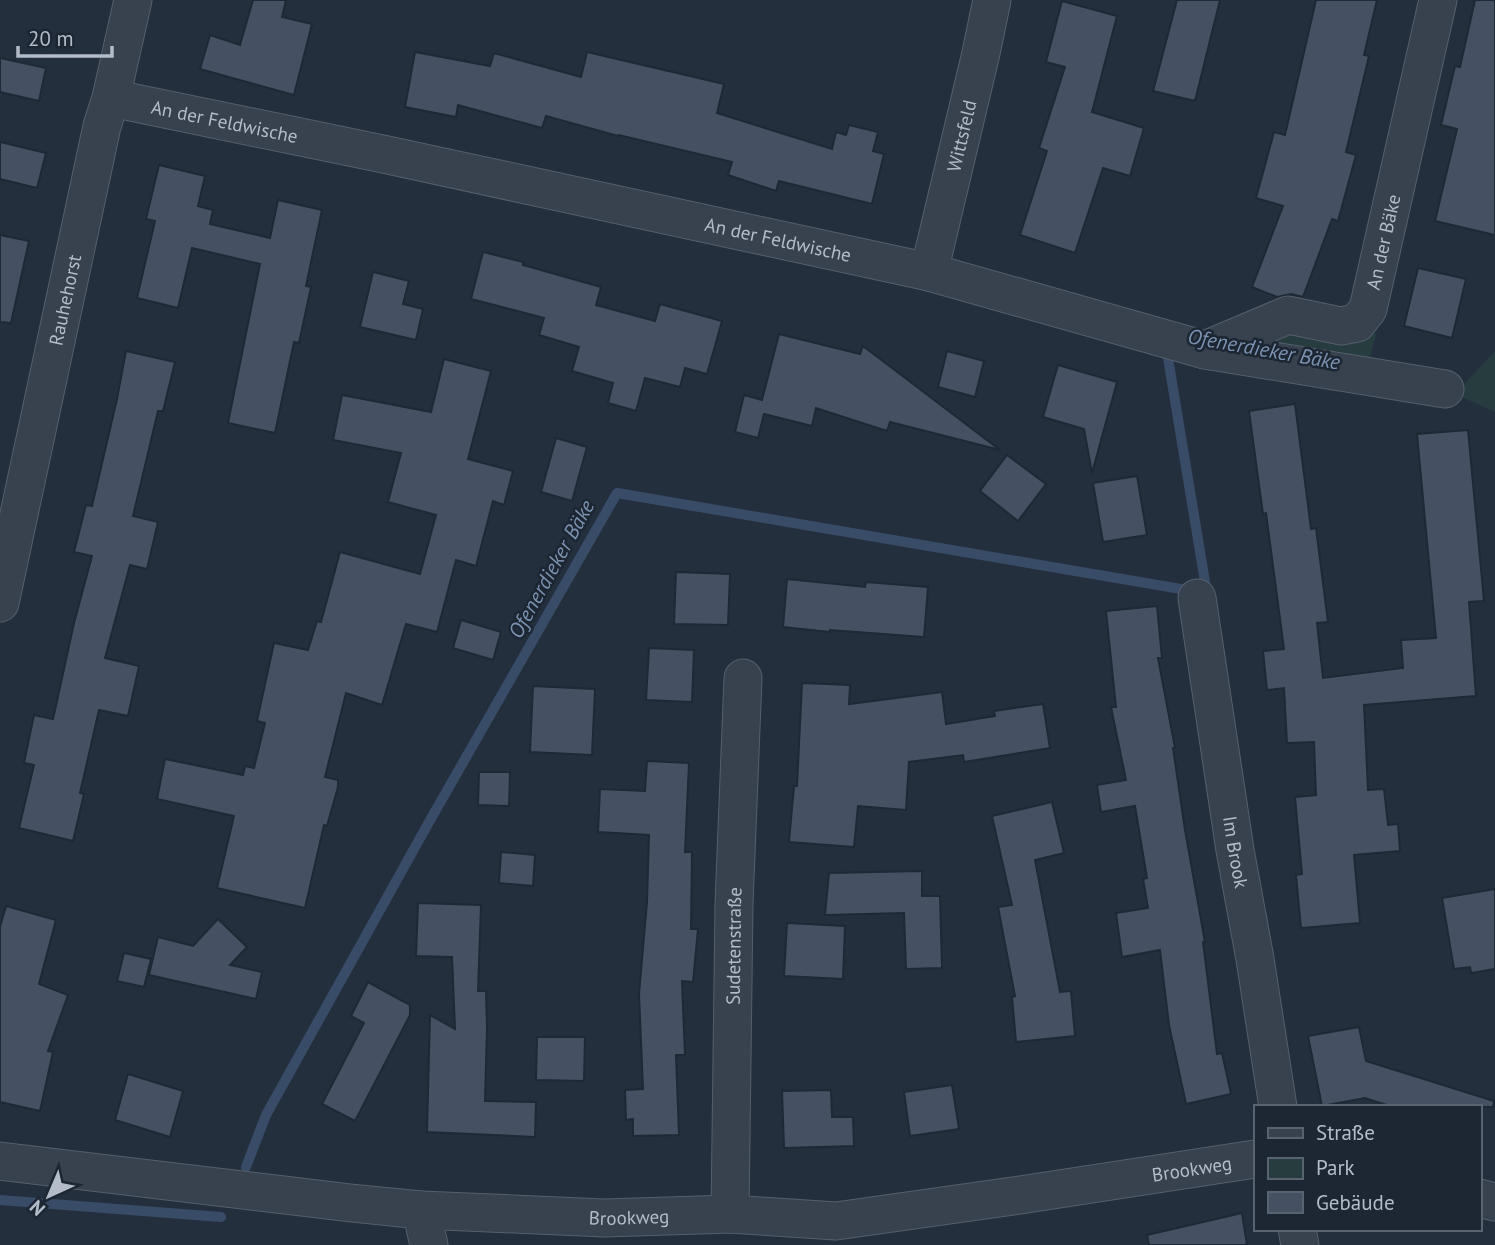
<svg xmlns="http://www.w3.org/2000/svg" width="1495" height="1245" viewBox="0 0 1495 1245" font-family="'PT Sans',sans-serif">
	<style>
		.green { fill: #263c3f }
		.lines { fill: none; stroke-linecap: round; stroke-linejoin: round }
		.stream { stroke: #394c67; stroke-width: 10 }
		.building { fill: #455162; stroke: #1f2835; stroke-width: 2 }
		.minor-casing { stroke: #565f6c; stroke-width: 39 }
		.minor { stroke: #38414e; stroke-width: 37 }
		.labels { text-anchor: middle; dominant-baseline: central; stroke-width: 5; stroke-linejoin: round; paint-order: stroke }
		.street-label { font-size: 19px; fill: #b4bcc9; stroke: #1d2633 }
		.water-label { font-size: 21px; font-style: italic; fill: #7c92b1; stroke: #1d2633 }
	</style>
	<rect width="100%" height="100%" fill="#242f3e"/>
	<g class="green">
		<polygon points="1275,320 1341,326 1376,334 1366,376 1205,350"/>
		<polygon points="1495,351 1495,412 1455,394"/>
	</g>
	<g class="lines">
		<g class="stream">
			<polyline points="1172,353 1167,352 1207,594"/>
			<polyline points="246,1167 266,1115 429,822 617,493 1181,589"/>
			<polyline points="0,1200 221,1217"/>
		</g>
	</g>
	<g class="building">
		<polygon points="253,0 286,0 282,17 312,24 294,95 200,69 210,35 240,45"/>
		<polygon points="1177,0 1220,0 1195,101 1153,91"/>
		<polygon points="1316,0 1377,0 1364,55 1369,56 1346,152 1356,155 1338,221 1332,219 1303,297 1291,294 1277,297 1252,287 1283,206 1256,198 1274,132 1285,135"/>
		<polygon points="1475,0 1495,0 1495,235 1435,221 1457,129 1441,125 1455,66 1460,67"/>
		<polygon points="1062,1 1117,16 1092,112 1144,128 1130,176 1103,168 1075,253 1020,235 1047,151 1039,148 1065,67 1046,62"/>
		<polygon points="415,52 490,66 494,53 581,77 587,52 724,84 717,113 832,149 836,132 846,135 849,125 878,132 873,151 884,154 872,204 779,181 776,191 728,175 732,162 619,135 618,136 546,116 542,128 458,105 456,117 405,107"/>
		<polygon points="0,58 46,68 39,101 0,92"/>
		<polygon points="0,142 46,153 37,188 0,179"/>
		<polygon points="159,165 205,176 198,206 213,210 210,224 270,238 278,200 322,210 306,286 311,287 299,343 294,342 275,433 228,423 260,264 192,248 178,308 137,298 155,221 146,219"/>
		<polygon points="0,235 29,241 11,323 0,322"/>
		<polygon points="483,252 523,262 523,265 601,287 596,305 655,321 660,304 722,321 707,374 685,368 680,387 645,378 636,411 608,403 613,383 572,371 579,347 539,335 544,318 471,299"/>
		<polygon points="1418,268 1466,279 1452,338 1404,326"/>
		<polygon points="373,272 409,281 403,304 423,309 416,340 360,327"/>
		<polygon points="779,334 860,354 863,346 1000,450 890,422 887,431 816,408 812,426 764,414 758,438 735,432 744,395 762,400"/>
		<polygon points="126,351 175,362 163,411 158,411 133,516 158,522 147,569 130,565 105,658 139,666 128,716 99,710 80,793 84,794 73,841 19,828 34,765 24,763 34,715 53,719 74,623 92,556 74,552 86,505 92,506 117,399"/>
		<polygon points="947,351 984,361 975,397 938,387"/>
		<polygon points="444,359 491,371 468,459 513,471 504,505 493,501 476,566 456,560 437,632 406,624 382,705 346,693 325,777 338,780 338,787 327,826 324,825 305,908 217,888 234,816 157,799 165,759 243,775 245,766 254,768 265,723 257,721 274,643 308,650 317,621 321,622 340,552 420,574 436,515 388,502 401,453 333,440 342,395 431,412"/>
		<polygon points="1058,365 1117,382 1092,473 1084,429 1043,417"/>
		<polygon points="1295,404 1311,529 1316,528 1328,622 1317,623 1323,678 1403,668 1401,640 1436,638 1417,434 1468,430 1484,601 1469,602 1476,696 1364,705 1368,790 1384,789 1388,825 1398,824 1400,851 1354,855 1360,923 1301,928 1296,875 1302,874 1295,797 1316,795 1314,742 1287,743 1284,688 1267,690 1263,651 1284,649 1266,513 1263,514 1249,411"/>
		<polygon points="556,438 587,447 572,501 541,492"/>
		<polygon points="1007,455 1046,484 1018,521 980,491"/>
		<polygon points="1137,476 1147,535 1103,542 1093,483"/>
		<polygon points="676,572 730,574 728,625 674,624"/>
		<polygon points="787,579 865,587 866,582 928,587 924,637 830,630 830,632 783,627"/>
		<polygon points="1157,606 1162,658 1158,658 1175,748 1173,748 1185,830 1205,942 1203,942 1217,1054 1222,1053 1231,1094 1186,1104 1169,1025 1160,950 1122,957 1116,913 1148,908 1143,879 1147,878 1135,806 1101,812 1097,785 1126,780 1111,707 1116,707 1106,611"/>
		<polygon points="461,620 501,632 493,660 453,648"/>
		<polygon points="649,648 694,650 692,702 646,700"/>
		<polygon points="802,683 850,685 849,704 942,692 946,724 995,716 994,711 1043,704 1050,748 964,762 963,755 909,762 906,810 858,806 854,847 789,842 794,786 797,786"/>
		<polygon points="533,686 595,689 592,755 530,752"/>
		<polygon points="647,761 689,763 685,852 692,852 691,929 698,929 693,982 682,981 685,1055 676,1055 679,1135 633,1136 633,1119 626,1120 625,1090 643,1089 639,994 647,902 649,835 598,832 600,789 645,791"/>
		<polygon points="479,772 510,772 509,806 478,805"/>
		<polygon points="1052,802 1064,853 1035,860 1060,992 1071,991 1075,1036 1016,1042 1012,997 1015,996 998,907 1012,905 992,816"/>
		<polygon points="501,852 535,855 533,886 499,883"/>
		<polygon points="922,871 922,896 940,896 942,968 906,969 904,913 825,915 829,873"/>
		<polygon points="1495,889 1495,969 1471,973 1470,967 1454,969 1442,898"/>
		<polygon points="418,903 481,905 478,991 486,991 487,1027 485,1101 536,1102 535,1137 427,1132 430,1015 455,1029 452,957 416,956"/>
		<polygon points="6,906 56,920 39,984 68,995 48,1051 53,1052 40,1111 0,1102 0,927"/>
		<polygon points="218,919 247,947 230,965 262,972 256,999 149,975 158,937 193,946"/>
		<polygon points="787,923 845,926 843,979 784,976"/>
		<polygon points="124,953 151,959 144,987 117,981"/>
		<polygon points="368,982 410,1005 410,1015 355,1121 322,1104 364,1023 351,1016"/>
		<polygon points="1359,1027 1366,1061 1494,1101 1493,1107 1393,1107 1365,1098 1322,1106 1308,1036"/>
		<polygon points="537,1037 585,1037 584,1081 536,1080"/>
		<polygon points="128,1074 183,1091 170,1137 115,1120"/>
		<polygon points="952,1085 959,1129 910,1136 904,1092"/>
		<polygon points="831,1090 832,1117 853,1117 854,1146 784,1148 782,1091"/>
		<polygon points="1242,1213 1247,1245 1149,1245 1147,1235"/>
	</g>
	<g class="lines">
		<defs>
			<g id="minor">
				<path id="s1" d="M111 98 383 154 929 272 1205 350 1445 389"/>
				<path id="s2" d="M929 272 981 53 992 0"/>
				<path id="s3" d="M1205 350 1288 315 1341 326 1357 323 1368 309 1438 0"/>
				<path id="s4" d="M1197 598 1235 850 1255 959 1278 1107"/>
				<path id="s5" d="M0 603 102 126 111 98 133 0"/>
				<path id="s6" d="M0 1161 351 1203 421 1210 604 1218 730 1214 836 1221 1020 1195 1255 1159"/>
				<polyline points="1479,1198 1495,1202"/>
				<polyline points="421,1210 429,1245"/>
				<path id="s7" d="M730 1214 734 904 743 678"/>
				<polyline points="1297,1229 1300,1245"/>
			</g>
		</defs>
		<use href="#minor" class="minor-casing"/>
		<use href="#minor" class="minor"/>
	</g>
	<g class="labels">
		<g class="street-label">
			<text stroke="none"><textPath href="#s1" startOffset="116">An der Feldwische</textPath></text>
			<text stroke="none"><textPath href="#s2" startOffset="140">Wittsfeld</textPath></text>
			<text stroke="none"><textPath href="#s1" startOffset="682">An der Feldwische</textPath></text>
			<text stroke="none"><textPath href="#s3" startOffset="247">An der Bäke</textPath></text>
			<text stroke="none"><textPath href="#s5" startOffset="310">Rauhehorst</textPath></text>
			<text stroke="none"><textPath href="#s4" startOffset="257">Im Brook</textPath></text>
			<text stroke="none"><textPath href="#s7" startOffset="268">Sudetenstraße</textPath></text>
			<text stroke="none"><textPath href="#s6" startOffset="1199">Brookweg</textPath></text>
			<text stroke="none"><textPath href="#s6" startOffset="632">Brookweg</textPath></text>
		</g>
		<g class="water-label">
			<text transform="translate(1264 349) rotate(10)">Ofenerdieker Bäke</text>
			<text transform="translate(551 569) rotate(-61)">Ofenerdieker Bäke</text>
		</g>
	</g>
	<rect x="1254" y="1105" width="228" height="126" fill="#1d2633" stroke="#59626f" stroke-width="2"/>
	<rect x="1268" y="1128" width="35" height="10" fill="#38414e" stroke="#59626f" stroke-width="2"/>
	<text x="1316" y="1140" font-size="21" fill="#b4bcc9">Straße</text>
	<rect x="1268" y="1158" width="35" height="21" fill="#263c3f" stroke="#59626f" stroke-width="2"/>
	<text x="1316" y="1175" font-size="21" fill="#b4bcc9">Park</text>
	<rect x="1268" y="1192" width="35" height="21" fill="#455162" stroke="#59626f" stroke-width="2"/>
	<text x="1316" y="1210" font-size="21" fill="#b4bcc9">Gebäude</text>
	<g transform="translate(49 1196) rotate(224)" stroke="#1d2633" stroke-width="5" paint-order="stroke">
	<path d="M0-5L12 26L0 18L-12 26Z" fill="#b4bcc9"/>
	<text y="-10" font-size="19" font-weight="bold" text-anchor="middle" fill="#b4bcc9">N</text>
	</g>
	<path d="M18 46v10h94v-10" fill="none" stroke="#b4bcc9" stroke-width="3.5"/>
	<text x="28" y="46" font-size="21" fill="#b4bcc9" stroke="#1d2633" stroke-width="5" paint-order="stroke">20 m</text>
</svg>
